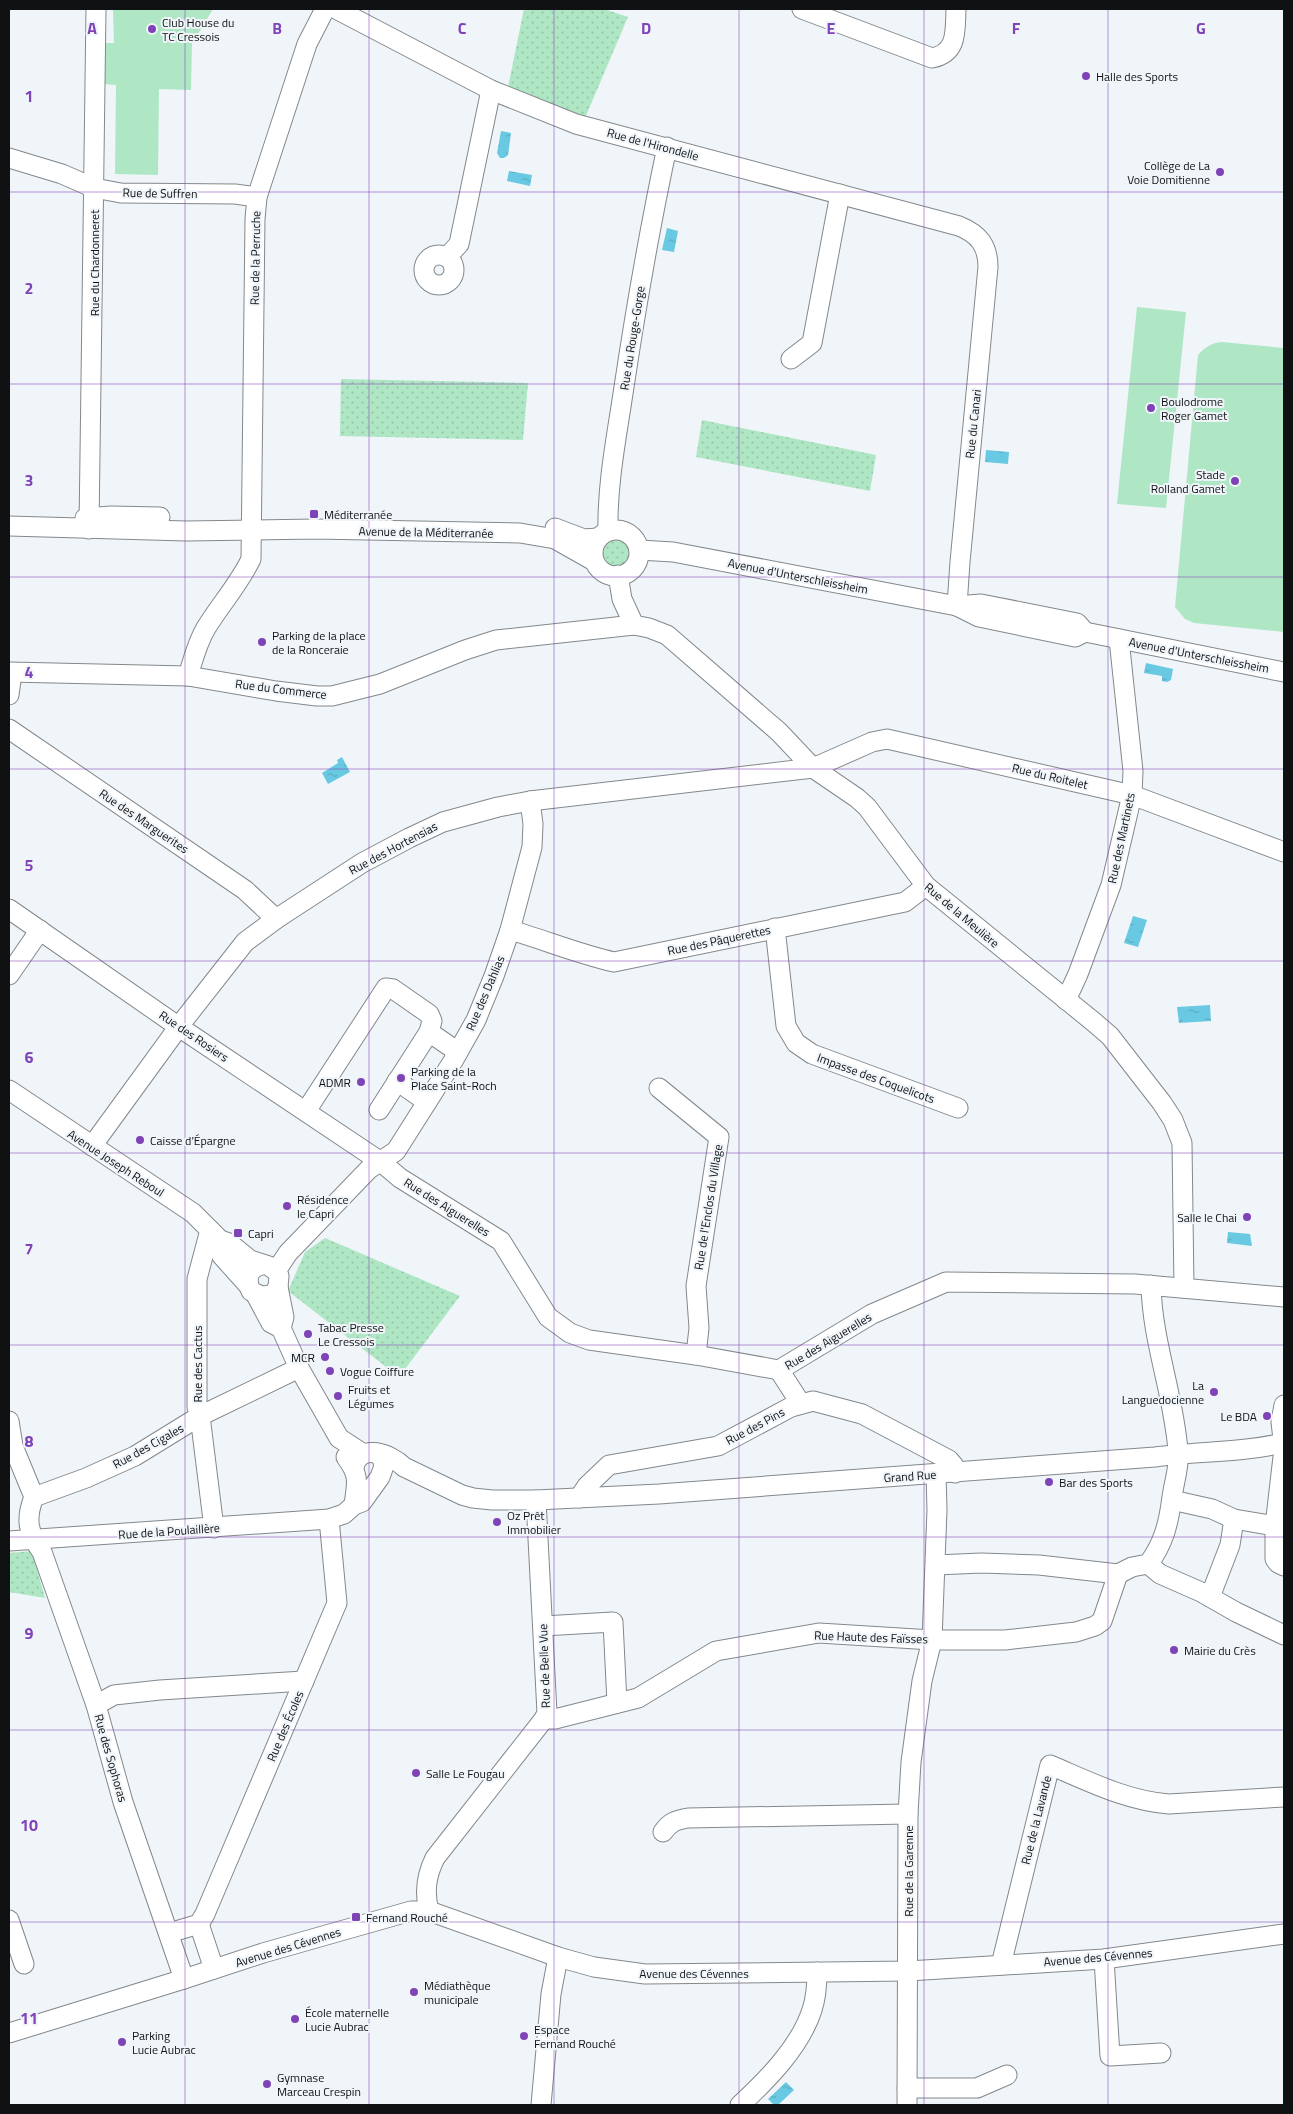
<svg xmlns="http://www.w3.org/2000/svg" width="1293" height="2114" viewBox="0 0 1293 2114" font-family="'Titillium Web',sans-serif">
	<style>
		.green { fill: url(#green-dots) }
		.pitch { fill: #afe7c5 }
		.water { fill: url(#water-ripples) }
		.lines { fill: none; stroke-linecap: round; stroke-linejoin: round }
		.minor-casing { stroke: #83888c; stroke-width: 21 }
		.minor { stroke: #fff; stroke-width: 19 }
		.grid { fill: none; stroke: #7f42b7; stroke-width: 1; stroke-opacity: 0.55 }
		.poi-dot { fill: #7f42b7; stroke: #eff5f9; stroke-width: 2 }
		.labels { text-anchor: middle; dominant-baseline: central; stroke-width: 4; stroke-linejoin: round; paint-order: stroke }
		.poi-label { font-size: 12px; fill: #101113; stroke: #eff5f9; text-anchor: start }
		.street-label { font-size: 12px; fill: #101113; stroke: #eff5f9 }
		.grid-label { font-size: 16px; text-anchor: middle; font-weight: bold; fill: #7f42b7; stroke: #eff5f9; stroke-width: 4; stroke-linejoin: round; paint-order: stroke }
	</style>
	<defs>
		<pattern id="green-dots" width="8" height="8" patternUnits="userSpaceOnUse" patternTransform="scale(1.25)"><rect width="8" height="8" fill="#afe7c5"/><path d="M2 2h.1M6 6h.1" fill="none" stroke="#96c5a8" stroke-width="1.8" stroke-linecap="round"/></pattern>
		<pattern id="water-ripples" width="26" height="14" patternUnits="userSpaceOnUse" patternTransform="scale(1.25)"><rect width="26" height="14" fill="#69c9e2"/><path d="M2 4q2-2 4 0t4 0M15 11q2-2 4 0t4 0" fill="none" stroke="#5aacc1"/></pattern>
	</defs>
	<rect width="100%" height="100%" fill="#eff5f9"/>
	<g class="green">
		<polygon points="524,9 604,9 628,17 585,118 508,87"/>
		<polygon points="341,379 528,383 523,440 340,436"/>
		<polygon points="702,420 876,455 870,491 696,457"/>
		<circle cx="616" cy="553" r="13"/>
		<polygon points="325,1238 460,1296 399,1377 288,1291 305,1252"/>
		<polygon points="32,1551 45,1598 9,1592 9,1553"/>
	</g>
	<g class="pitch">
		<polygon points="113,9 213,9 192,44 191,90 159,89 158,175 115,174 116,85 104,84 105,43 114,43"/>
		<polygon points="1137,307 1186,312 1166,508 1117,504"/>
		<path d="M1222 342 1284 348V632L1194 623 1185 619 1175 607 1198 355C1205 347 1211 343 1222 342Z"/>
	</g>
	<g class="water">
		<polygon points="501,131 511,133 508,155 504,158 500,158 497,153"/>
		<polygon points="509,171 532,175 530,186 507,181"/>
		<polygon points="667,228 678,231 674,252 662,250"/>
		<polygon points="986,450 1009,452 1008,464 985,462"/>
		<polygon points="1146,663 1173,669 1171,680 1167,682 1162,681 1162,676 1144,673"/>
		<polygon points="342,757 350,772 328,784 322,773 338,763 337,760"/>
		<polygon points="1133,916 1147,920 1138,947 1124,943"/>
		<polygon points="1210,1005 1211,1021 1179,1023 1177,1007"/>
		<polygon points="1228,1232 1250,1234 1252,1246 1227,1243"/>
		<polygon points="786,2082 794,2090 778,2105 774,2105 768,2099"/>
	</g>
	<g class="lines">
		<defs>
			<g id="minor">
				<path d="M336 9 491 90 576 124 959 226C979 234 988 246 988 267L960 562 957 606"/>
				<path d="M802 9 932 58C958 53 955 31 956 9"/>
				<polyline points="9,158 62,174 94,188 121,193 235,194 257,197"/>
				<circle cx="439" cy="270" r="15"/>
				<polyline points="447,257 459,244 491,90"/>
				<polyline points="791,359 812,343 840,194"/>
				<polyline points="85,518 111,516 160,517"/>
				<polyline points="9,526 186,531 315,529 520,533 555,539 594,561"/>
				<polyline points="555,528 584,539 598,538"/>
				<polyline points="89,529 96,9"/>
				<circle cx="616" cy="553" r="23"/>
				<path d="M608 531C607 483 617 435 624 387 636 307 650 227 667 147"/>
				<polyline points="639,550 673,552 957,606 979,617 1075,637 1085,632"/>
				<polyline points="618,575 622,599 634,625 649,628 667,635 779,732 813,768 857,798 867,807 926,886 1095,1023 1110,1036 1162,1103 1173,1120 1182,1143 1184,1288"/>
				<polyline points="957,606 981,604 1077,623 1085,632 1284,672"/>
				<polyline points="9,672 188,676 276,691 317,696 332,696 380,684 465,650 496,640 634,625"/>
				<path d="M188 676C193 660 197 643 206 628 220 605 239 584 251 559L255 219 257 197 307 44 325 9"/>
				<polyline points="9,695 12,673"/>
				<polyline points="9,729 245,890 276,919"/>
				<polyline points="9,909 179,1027 381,1162 400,1178 501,1241 548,1317 570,1333 589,1340 696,1355 779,1370 872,1314 946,1282 1135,1284 1284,1297"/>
				<polyline points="775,928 786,1026 796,1043 812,1054 958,1108"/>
				<path d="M510 930C545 940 578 954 614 962L905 902 926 886"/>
				<polyline points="9,975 40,930"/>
				<polyline points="1066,1000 1078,974 1111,885 1132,795 1133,771 1119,639"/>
				<polyline points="429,1032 458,1052"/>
				<polyline points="397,1081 427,1102"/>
				<polyline points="659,1088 719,1137 696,1286 699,1328 696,1355"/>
				<path d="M9 1090 193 1213 220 1240 229 1243 250 1260 269 1266 276 1271 279 1276 278 1287 274 1293 263 1297 251 1291C245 1278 249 1268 262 1265"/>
				<polyline points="306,1111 386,988 393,989 429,1014 432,1021 429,1032 379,1110"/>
				<polyline points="92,1146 183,1021 245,942 276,919 362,863 409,838 443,822 498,807 530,801 813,768 872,742 887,739 1132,795 1284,852"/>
				<polyline points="210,1230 197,1279 197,1407 200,1416 214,1528"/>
				<polyline points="220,1240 218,1249 222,1256 248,1285"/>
				<polyline points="276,1271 288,1253 369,1169 396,1151 453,1061 476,1020 494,976 510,930 532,847 533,824 530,801"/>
				<polyline points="278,1287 284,1317 281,1328"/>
				<polyline points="256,1295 271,1323 281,1328 299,1368 339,1438 362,1453"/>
				<polyline points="779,1370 801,1404"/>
				<polyline points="1284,1405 1281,1422 1284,1448 1275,1526 1275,1559 1278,1563 1284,1566"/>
				<polyline points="9,1421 13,1446 34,1497"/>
				<path d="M346 1457C360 1476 357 1482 354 1505"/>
				<path d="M354 1467C360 1442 391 1454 404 1467L462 1495 473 1498 492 1500H536L659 1494 1155 1457C1198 1451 1240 1453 1283 1443"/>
				<polyline points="579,1498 587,1486 609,1465 718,1446 791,1407 813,1401 862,1414 949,1460 954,1466 955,1473"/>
				<polyline points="1172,1500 1212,1509 1234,1519 1275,1526"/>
				<polyline points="9,1541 329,1519 344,1514 354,1505 362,1502 380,1477 384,1466 382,1458 376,1453"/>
				<polyline points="1148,1564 1160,1574 1201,1592 1236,1612 1284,1635"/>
				<path d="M936 1565 981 1563 1039 1565 1118 1574 1132 1567 1148 1564C1164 1544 1169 1521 1172 1497 1174 1482 1180 1465 1178 1451 1174 1395 1152 1341 1151 1285"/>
				<polyline points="1210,1597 1230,1545 1234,1519"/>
				<polyline points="543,1626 613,1622 617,1703"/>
				<polyline points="96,1705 114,1695 160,1690 304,1681"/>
				<polyline points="544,1719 555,1719 638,1698 716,1651 819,1633 932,1640 1005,1640 1076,1632 1095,1626 1102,1621 1118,1574"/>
				<path d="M663 1832C670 1822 676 1820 688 1818L908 1814"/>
				<path d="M429 1911C424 1892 426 1876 435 1858L544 1719 547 1713 536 1500"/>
				<polyline points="9,1920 24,1964"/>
				<polyline points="199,1924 214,1969"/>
				<polyline points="169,1933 199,1924 205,1914 337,1603 329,1519"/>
				<polyline points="1104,1959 1110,2056 1161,2053"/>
				<path d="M1001 1965 1050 1765C1088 1781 1127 1801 1169 1804L1284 1797"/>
				<path d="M184 1979 123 1802 96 1705 42 1552C28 1533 25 1519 34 1497L86 1478 135 1456 200 1416 299 1368"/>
				<polyline points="9,2033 184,1979 263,1953 411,1911 429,1911 558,1957 594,1967 645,1974 908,1971 1104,1959 1284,1934"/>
				<polyline points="907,2088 977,2088 1007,2075"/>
				<polyline points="541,2105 551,1994 558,1957"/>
				<path d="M740 2105C767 2080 800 2047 812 2010 816 1998 817 1985 817 1972"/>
				<polyline points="907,2105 908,1814 911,1762 922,1681 932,1640 937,1510 936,1474"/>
			</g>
		</defs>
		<use href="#minor" class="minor-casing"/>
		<use href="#minor" class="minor"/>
	</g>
	<path class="grid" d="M185 9V2105M369 9V2105M554 9V2105M739 9V2105M924 9V2105M1108 9V2105M9 192H1284M9 384H1284M9 577H1284M9 769H1284M9 961H1284M9 1153H1284M9 1345H1284M9 1537H1284M9 1730H1284M9 1922H1284"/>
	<g class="poi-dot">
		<circle cx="152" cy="29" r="5"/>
		<circle cx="1086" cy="76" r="5"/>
		<circle cx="1220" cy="172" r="5"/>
		<circle cx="1151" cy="408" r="5"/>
		<circle cx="1235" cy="481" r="5"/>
		<rect x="309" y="509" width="10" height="10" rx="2.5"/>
		<circle cx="262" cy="642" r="5"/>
		<circle cx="401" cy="1078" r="5"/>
		<circle cx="361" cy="1082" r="5"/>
		<circle cx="140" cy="1140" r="5"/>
		<circle cx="287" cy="1206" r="5"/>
		<circle cx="1247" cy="1217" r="5"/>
		<rect x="233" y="1228" width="10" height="10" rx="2.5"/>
		<circle cx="308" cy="1334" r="5"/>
		<circle cx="325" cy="1357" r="5"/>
		<circle cx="330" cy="1371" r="5"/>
		<circle cx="1214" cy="1392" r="5"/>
		<circle cx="338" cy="1396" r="5"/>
		<circle cx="1267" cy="1416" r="5"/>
		<circle cx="1049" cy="1482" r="5"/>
		<circle cx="497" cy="1522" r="5"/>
		<circle cx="1174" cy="1650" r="5"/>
		<circle cx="416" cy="1773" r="5"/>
		<rect x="351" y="1912" width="10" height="10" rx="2.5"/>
		<circle cx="414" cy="1992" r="5"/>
		<circle cx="295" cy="2019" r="5"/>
		<circle cx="524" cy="2036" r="5"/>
		<circle cx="122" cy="2042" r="5"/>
		<circle cx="267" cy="2084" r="5"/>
	</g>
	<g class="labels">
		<g class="poi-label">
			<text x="162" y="22">Club House du<tspan x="162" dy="14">TC Cressois</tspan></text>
			<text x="1096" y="76">Halle des Sports</text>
			<text x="1210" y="165" text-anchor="end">Collège de La<tspan x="1210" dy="14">Voie Domitienne</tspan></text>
			<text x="1161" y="401">Boulodrome<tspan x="1161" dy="14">Roger Gamet</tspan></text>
			<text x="1225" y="474" text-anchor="end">Stade<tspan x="1225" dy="14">Rolland Gamet</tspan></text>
			<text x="324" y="514">Méditerranée</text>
			<text x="272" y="635">Parking de la place<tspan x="272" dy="14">de la Ronceraie</tspan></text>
			<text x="411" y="1071">Parking de la<tspan x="411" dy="14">Place Saint-Roch</tspan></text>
			<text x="351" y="1082" text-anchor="end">ADMR</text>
			<text x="150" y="1140">Caisse d'Épargne</text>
			<text x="297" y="1199">Résidence<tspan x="297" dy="14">le Capri</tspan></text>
			<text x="1237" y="1217" text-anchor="end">Salle le Chai</text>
			<text x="248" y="1233">Capri</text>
			<text x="318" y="1327">Tabac Presse<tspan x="318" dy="14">Le Cressois</tspan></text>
			<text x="315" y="1357" text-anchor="end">MCR</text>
			<text x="340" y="1371">Vogue Coiffure</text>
			<text x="1204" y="1385" text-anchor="end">La<tspan x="1204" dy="14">Languedocienne</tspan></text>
			<text x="348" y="1389">Fruits et<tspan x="348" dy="14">Légumes</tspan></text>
			<text x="1257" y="1416" text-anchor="end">Le BDA</text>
			<text x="1059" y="1482">Bar des Sports</text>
			<text x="507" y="1515">Oz Prêt<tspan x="507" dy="14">Immobilier</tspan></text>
			<text x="1184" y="1650">Mairie du Crès</text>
			<text x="426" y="1773">Salle Le Fougau</text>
			<text x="366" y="1917">Fernand Rouché</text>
			<text x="424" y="1985">Médiathèque<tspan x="424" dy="14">municipale</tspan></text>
			<text x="305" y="2012">École maternelle<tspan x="305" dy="14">Lucie Aubrac</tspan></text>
			<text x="534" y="2029">Espace<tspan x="534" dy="14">Fernand Rouché</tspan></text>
			<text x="132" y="2035">Parking<tspan x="132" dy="14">Lucie Aubrac</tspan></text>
			<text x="277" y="2077">Gymnase<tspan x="277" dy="14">Marceau Crespin</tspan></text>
		</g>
		<g class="street-label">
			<text transform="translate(653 144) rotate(15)">Rue de l'Hirondelle</text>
			<text transform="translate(160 193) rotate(1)">Rue de Suffren</text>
			<text transform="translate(255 258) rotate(-89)">Rue de la Perruche</text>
			<text transform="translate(94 263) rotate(-90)">Rue du Chardonneret</text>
			<text transform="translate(632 338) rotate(-81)">Rue du Rouge-Gorge</text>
			<text transform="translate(973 424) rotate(-84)">Rue du Canari</text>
			<text transform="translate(426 532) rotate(1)">Avenue de la Méditerranée</text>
			<text transform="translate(798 576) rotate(11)">Avenue d'Unterschleissheim</text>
			<text transform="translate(1199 655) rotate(11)">Avenue d'Unterschleissheim</text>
			<text transform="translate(281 689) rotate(7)">Rue du Commerce</text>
			<text transform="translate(1050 776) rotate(13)">Rue du Roitelet</text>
			<text transform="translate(144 821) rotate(34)">Rue des Marguerites</text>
			<text transform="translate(1121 838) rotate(-78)">Rue des Martinets</text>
			<text transform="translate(393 848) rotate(-28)">Rue des Hortensias</text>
			<text transform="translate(962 915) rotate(40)">Rue de la Meulière</text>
			<text transform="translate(719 940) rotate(-12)">Rue des Pâquerettes</text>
			<text transform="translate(485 993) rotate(-67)">Rue des Dahlias</text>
			<text transform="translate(194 1036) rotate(34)">Rue des Rosiers</text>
			<text transform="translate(876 1078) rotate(20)">Impasse des Coquelicots</text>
			<text transform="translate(116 1163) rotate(33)">Avenue Joseph Reboul</text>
			<text transform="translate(447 1207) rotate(32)">Rue des Aiguerelles</text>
			<text transform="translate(708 1207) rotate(-81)">Rue de l'Enclos du Village</text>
			<text transform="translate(828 1341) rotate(-31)">Rue des Aiguerelles</text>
			<text transform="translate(197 1364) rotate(-90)">Rue des Cactus</text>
			<text transform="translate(755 1426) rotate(-28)">Rue des Pins</text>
			<text transform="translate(148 1446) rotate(-29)">Rue des Cigales</text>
			<text transform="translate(910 1476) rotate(-4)">Grand Rue</text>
			<text transform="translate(169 1531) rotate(-4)">Rue de la Poulaillère</text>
			<text transform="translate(871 1637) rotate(2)">Rue Haute des Faïsses</text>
			<text transform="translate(544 1666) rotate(-92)">Rue de Belle Vue</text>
			<text transform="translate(285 1726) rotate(-67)">Rue des Écoles</text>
			<text transform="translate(111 1758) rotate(74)">Rue des Sophoras</text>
			<text transform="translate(1036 1820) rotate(-76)">Rue de la Lavande</text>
			<text transform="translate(908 1871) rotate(-90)">Rue de la Garenne</text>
			<text transform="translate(288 1947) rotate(-17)">Avenue des Cévennes</text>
			<text transform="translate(1098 1957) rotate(-5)">Avenue des Cévennes</text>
			<text x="694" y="1973">Avenue des Cévennes</text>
		</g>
	</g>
	<g class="grid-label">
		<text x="92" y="34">A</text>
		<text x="277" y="34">B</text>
		<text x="462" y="34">C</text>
		<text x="646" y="34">D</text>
		<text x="831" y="34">E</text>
		<text x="1016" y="34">F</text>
		<text x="1201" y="34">G</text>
		<text x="29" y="102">1</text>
		<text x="29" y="294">2</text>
		<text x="29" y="486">3</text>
		<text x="29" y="678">4</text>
		<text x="29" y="871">5</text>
		<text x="29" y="1063">6</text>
		<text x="29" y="1255">7</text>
		<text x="29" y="1447">8</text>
		<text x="29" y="1639">9</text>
		<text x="29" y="1831">10</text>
		<text x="29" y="2024">11</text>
	</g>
	<rect width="1293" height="2114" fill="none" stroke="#101113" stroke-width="20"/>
</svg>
